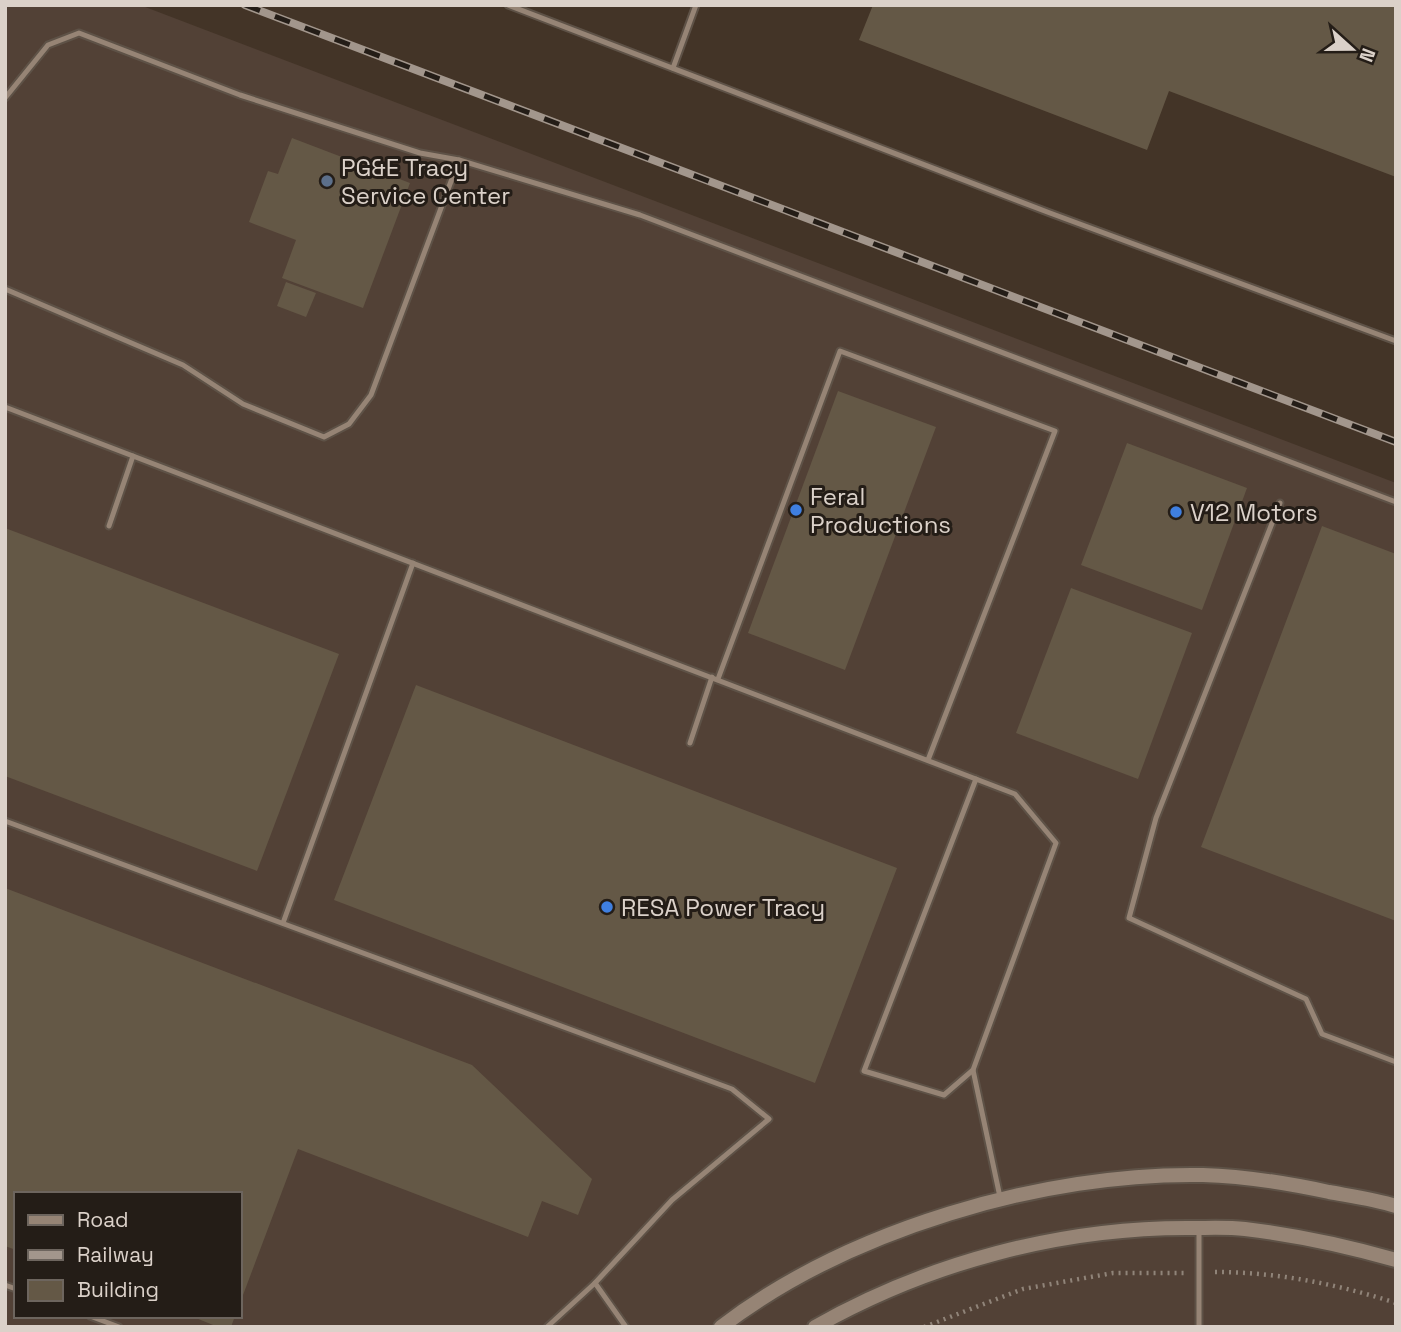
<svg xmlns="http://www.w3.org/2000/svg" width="1401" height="1332" viewBox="0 0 1401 1332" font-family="'Space Grotesk',sans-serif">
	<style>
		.industrial { fill: #524136; fill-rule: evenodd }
		.building { fill: #645846 }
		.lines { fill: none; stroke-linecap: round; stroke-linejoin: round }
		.lane-casing { stroke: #5e5247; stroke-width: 9 }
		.secondary-casing { stroke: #5e5247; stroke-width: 18 }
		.path { stroke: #908479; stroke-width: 4.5; stroke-dasharray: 2 5; stroke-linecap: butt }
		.lane { stroke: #968475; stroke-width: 5 }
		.secondary { stroke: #968475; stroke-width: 14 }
		.rail-casing { stroke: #a2968c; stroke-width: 8 }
		.rail { stroke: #241d17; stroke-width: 5; stroke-dasharray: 16; stroke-linecap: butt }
		.service-dot { fill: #5c6f8a; stroke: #241d17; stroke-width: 2.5 }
		.shop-dot { fill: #3f7fe0; stroke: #241d17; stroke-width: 2.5 }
		.labels { text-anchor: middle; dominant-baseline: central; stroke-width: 6; stroke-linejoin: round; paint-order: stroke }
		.poi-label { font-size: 24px; fill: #dbd1c9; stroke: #241d17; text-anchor: start }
	</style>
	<rect width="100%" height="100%" fill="#433427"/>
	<path class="industrial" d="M5 5H140L1396 483V1327H5ZM16 1194H240V1316H16Z"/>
	<g class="building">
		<polygon points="873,5 1396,5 1396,177 1169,91 1147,150 859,40"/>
		<polygon points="292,138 410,183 363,308 282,278 296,240 249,222 268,171 278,174"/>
		<polygon points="286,282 316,293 306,317 277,306"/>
		<polygon points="838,391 936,427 845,670 748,633"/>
		<polygon points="1127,443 1247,488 1202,610 1081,565"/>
		<polygon points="1322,526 1396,554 1396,921 1201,847"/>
		<polygon points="5,528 339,654 257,871 5,776"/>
		<polygon points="1071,588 1192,633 1138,779 1016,733"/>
		<polygon points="416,685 897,868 815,1083 334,900"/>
		<polygon points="5,888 472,1065 592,1179 578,1215 542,1201 528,1237 298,1149 240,1303 240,1194 16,1194 16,1250 5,1246"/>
		<polygon points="191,1316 235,1316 231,1327 218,1327"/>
	</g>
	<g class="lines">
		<defs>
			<g id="lane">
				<polyline points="508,5 1050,213 1396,341"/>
				<polyline points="673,68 696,5"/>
				<polyline points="5,98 48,45 79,33 240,95 420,153 459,160 640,215 1396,502"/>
				<polyline points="5,289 183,365 243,404 324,437 349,424 371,395 459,160"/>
				<polyline points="5,407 1015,794 1056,843 973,1070 1000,1197"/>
				<polyline points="1280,503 1156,818 1129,918 1306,999 1322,1034 1396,1062"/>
				<polyline points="109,526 133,456"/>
				<polyline points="718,679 840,351 1055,431 928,760"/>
				<polyline points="690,743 712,677"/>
				<polyline points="5,821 732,1089 769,1119 672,1200 595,1283 626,1327"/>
				<polyline points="283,923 413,563"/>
				<polyline points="973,1070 944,1095 864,1071 976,779"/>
				<polyline points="5,1285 16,1289"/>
				<polyline points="90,1316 119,1327"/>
				<polyline points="547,1327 595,1283"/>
				<polyline points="1199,1327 1199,1228"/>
			</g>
			<g id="secondary">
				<path d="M721 1327C848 1230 1043 1172 1203 1175 1245 1176 1287 1183 1329 1192 1351 1196 1374 1199 1396 1206"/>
				<path d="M815 1327C928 1263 1061 1227 1192 1228 1209 1228 1227 1227 1245 1229 1296 1235 1347 1246 1396 1260"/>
			</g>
		</defs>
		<use href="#lane" class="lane-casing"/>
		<use href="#secondary" class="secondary-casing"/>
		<g class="path">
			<path d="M1215 1272C1277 1272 1337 1284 1396 1303"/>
			<polyline points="924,1327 1023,1289 1113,1273 1185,1273"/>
		</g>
		<use href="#lane" class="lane"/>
		<use href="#secondary" class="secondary"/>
		<defs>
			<polyline id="rail" points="245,5 1396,442"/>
		</defs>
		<use href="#rail" class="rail-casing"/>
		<use href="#rail" class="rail"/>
	</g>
	<circle class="service-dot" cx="327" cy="181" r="7"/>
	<g class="shop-dot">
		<circle cx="796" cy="510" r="7"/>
		<circle cx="1176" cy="512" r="7"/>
		<circle cx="607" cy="907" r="7"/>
	</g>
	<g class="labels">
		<g class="poi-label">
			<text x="341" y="167">PG&amp;E Tracy<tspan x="341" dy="28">Service Center</tspan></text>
			<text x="810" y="496">Feral<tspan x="810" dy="28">Productions</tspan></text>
			<text x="1190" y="512">V12 Motors</text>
			<text x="621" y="907">RESA Power Tracy</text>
		</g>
	</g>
	<rect width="1401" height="1332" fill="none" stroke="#dbd1c9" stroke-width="14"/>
	<rect x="14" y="1192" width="228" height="126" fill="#241d17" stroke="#6d655e" stroke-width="2"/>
	<rect x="28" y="1215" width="35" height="10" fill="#968475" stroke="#6d655e" stroke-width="2"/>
	<text x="77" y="1227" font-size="21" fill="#dbd1c9">Road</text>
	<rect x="28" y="1250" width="35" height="10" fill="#a2968c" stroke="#6d655e" stroke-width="2"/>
	<text x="77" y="1262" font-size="21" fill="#dbd1c9">Railway</text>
	<rect x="28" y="1280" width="35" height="21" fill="#645846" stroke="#6d655e" stroke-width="2"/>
	<text x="77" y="1297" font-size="21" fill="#dbd1c9">Building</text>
	<g transform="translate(1352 49) rotate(111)" stroke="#241d17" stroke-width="5" paint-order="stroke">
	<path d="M0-5L12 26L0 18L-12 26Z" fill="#dbd1c9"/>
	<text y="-10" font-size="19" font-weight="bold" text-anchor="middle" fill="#dbd1c9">N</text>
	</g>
</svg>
